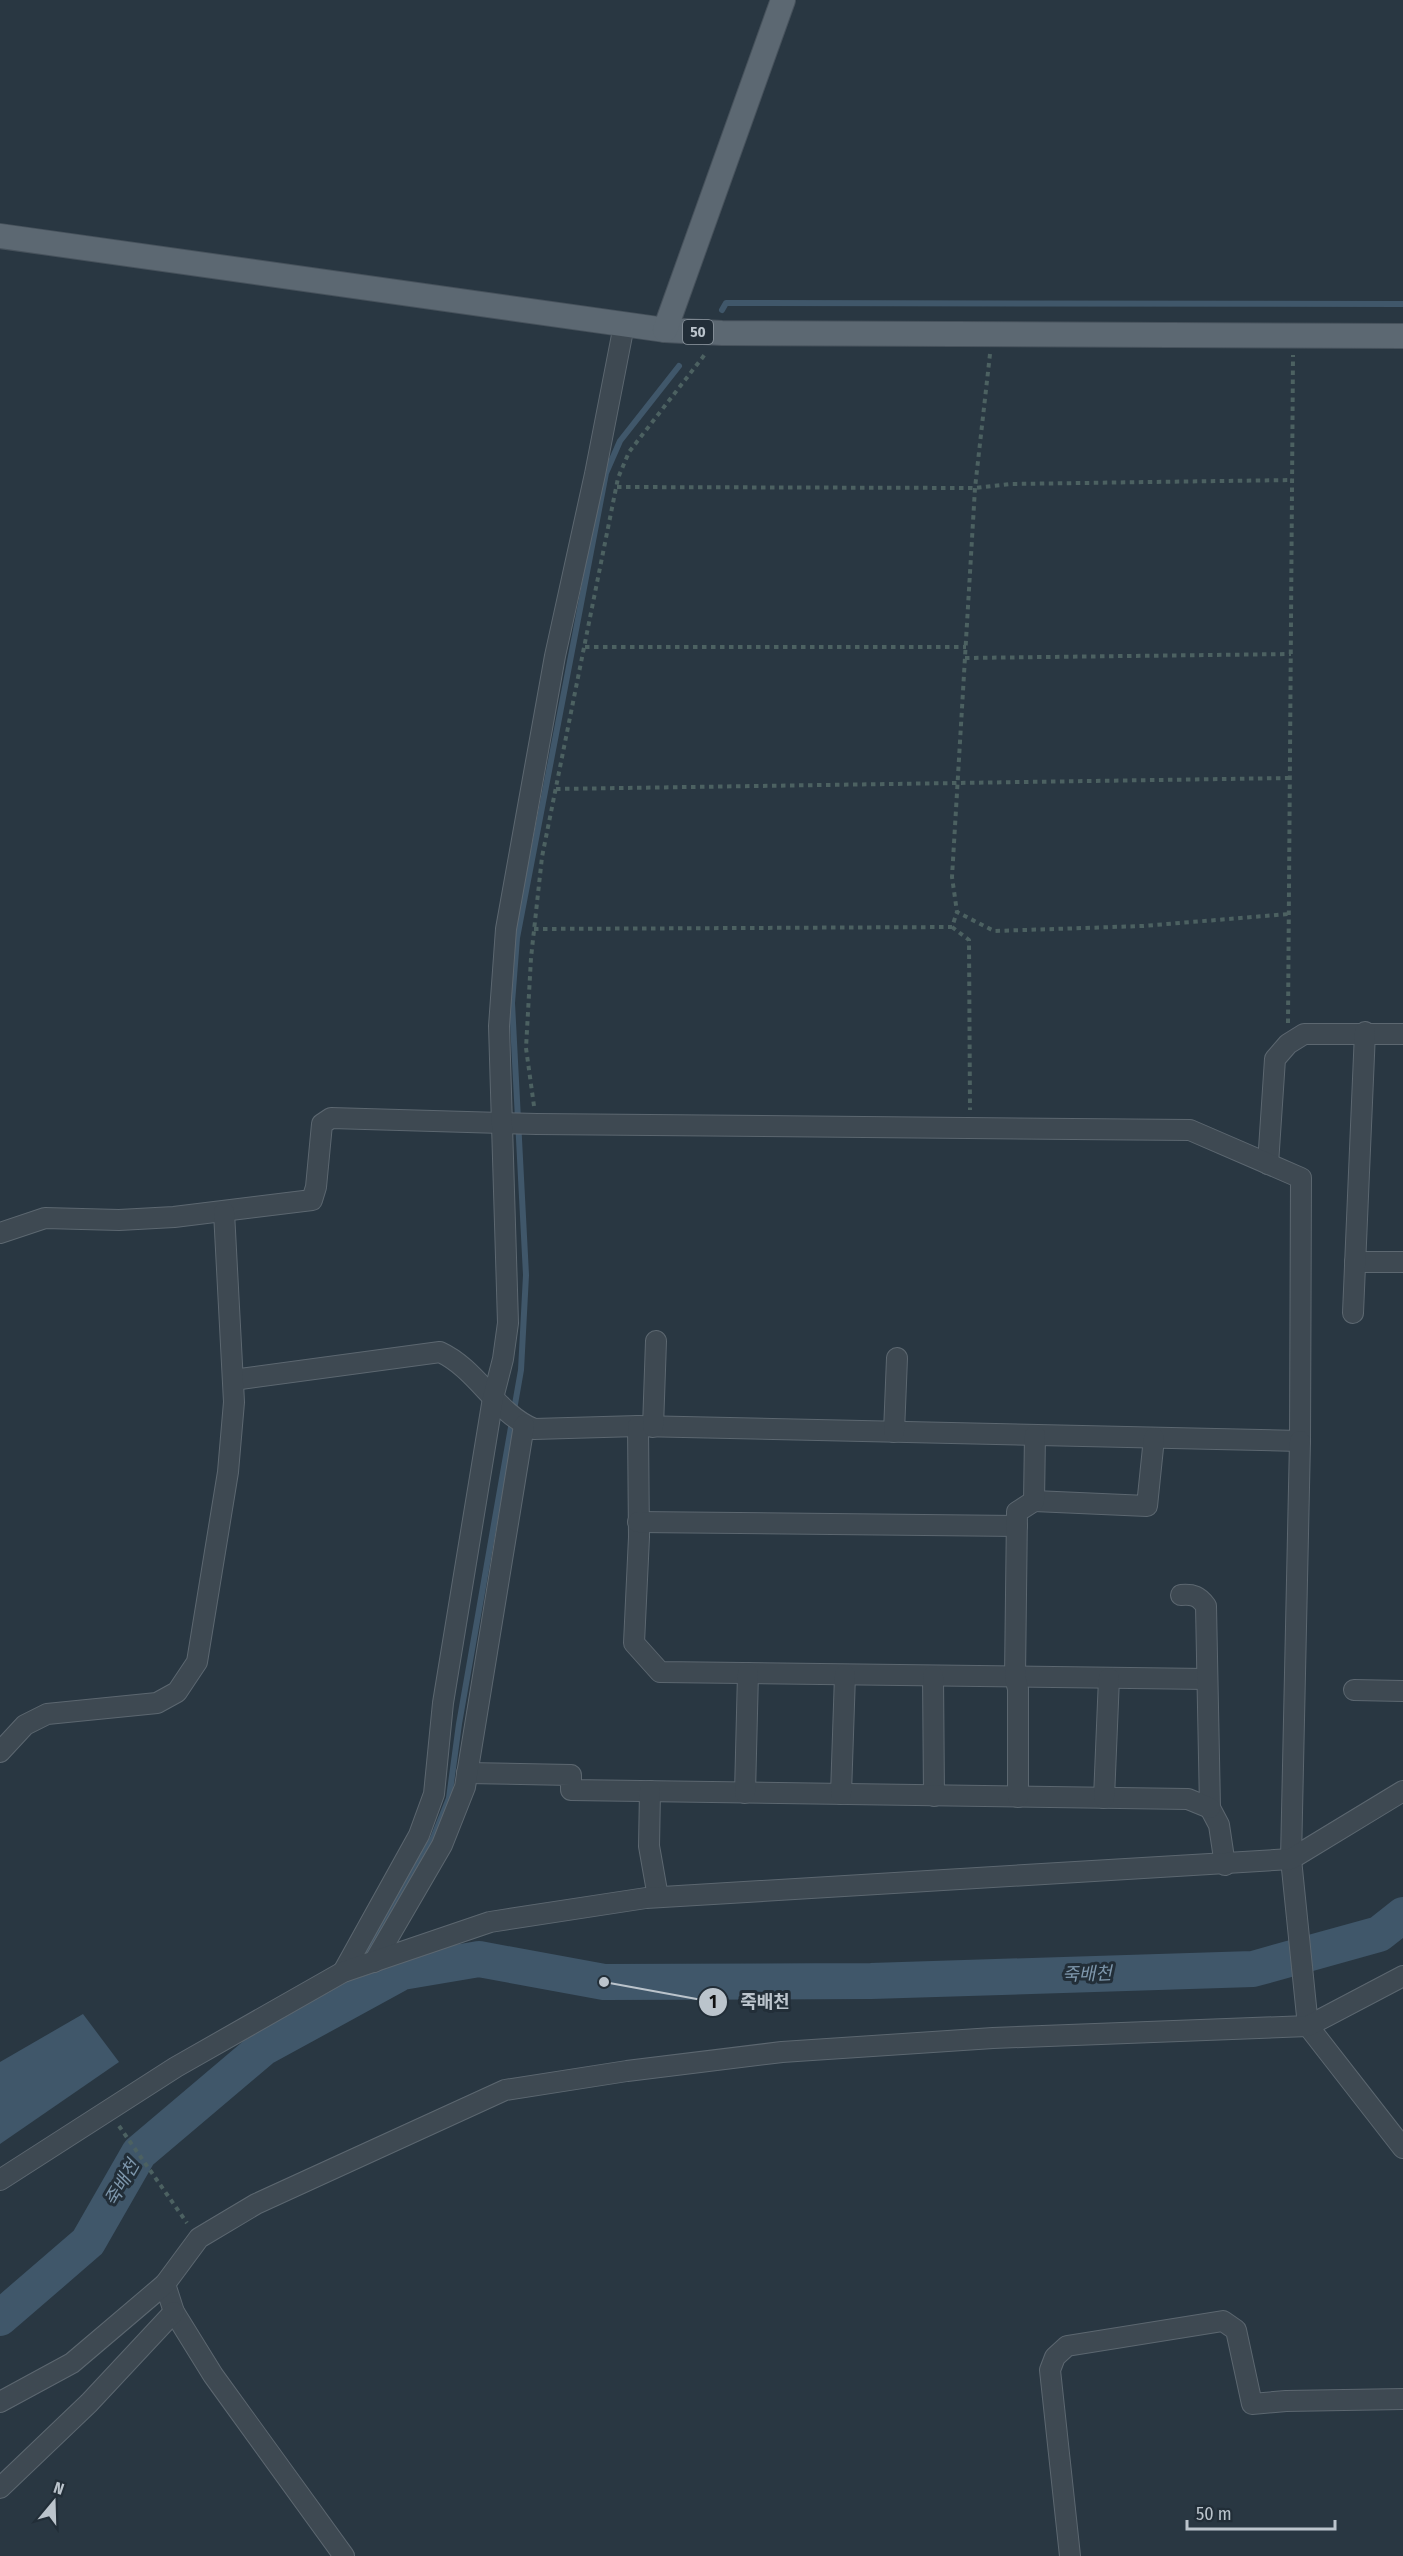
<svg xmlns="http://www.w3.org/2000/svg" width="1403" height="2556" viewBox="0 0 1403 2556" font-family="'Fira Sans Condensed','Noto Sans KR',sans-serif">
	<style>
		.water { fill: #40576a }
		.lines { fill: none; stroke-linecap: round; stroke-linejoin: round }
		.stream { stroke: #40576a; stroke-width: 6 }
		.river { stroke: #40576a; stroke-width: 36 }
		.minor-casing { stroke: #5c6770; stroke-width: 22 }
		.major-casing { stroke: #47525c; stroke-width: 26 }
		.path { stroke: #4c6161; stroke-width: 4; stroke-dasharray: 4.5 4.5; stroke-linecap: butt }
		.minor { stroke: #3e4952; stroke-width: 20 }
		.major { stroke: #5c6872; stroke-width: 24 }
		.labels { text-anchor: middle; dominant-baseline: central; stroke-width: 6; stroke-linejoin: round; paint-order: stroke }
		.shield { fill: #222e38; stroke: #8d97a0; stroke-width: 1.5 }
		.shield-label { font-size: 15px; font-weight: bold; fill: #bbc4cc }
		.water-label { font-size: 18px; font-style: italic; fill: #7e97ac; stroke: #222e38 }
		.leader { fill: none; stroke: #bbc4cc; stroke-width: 2 }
		.callout-dot { fill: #bbc4cc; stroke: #222e38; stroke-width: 2 }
		.mark-label { font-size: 18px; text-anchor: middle; font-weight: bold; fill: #111 }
		.callout-label { font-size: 18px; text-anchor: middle; font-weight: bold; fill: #bbc4cc; stroke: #222e38; stroke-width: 6; stroke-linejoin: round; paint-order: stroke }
	</style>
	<rect width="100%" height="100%" fill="#293742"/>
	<polygon class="water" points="83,2014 119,2062 0,2144 0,2062"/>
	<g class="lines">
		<g class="stream">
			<polyline points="722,310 726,303 1403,304"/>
			<polyline points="362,1960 433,1838 449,1798 459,1724 521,1370 526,1275 512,1003 517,938 606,473 620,441 679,366"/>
			<polyline points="334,2009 354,1974"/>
		</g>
		<polyline class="river" points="0,2318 88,2242 139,2153 263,2048 402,1972 479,1959 604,1982 871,1981 1253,1969 1379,1934 1403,1915"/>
		<defs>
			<g id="minor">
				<polyline points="1268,1164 1275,1059 1288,1044 1304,1034 1403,1034"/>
				<path d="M0 1233 45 1218 119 1220 174 1217 312 1200 316 1187 322 1124 331 1118 537 1124 1190 1130 1301 1178 1300 1441 638 1426 534 1429C496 1413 477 1369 440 1352L233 1380"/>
				<polyline points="1355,1262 1403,1262"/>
				<polyline points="1353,1313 1365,1032"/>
				<polyline points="638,1426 639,1537 634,1643 660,1672 1207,1679"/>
				<polyline points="653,1427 656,1341"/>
				<polyline points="894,1432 897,1358"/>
				<polyline points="1300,1441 1291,1859 1308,2026 1403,2148"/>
				<polyline points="1034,1501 1147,1506 1154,1438"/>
				<polyline points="638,1522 1017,1526"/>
				<path d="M1181 1595C1193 1594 1199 1596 1206 1606L1210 1808 1219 1825 1225 1865"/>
				<polyline points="933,1676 934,1796"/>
				<polyline points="1354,1690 1403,1691"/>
				<polyline points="0,1752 25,1725 47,1714 157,1703 177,1692 197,1662 228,1472 234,1402 224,1212"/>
				<polyline points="467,1773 571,1775 571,1790 1188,1799 1210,1808"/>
				<polyline points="650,1791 649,1846 658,1897"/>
				<polyline points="745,1793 748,1673"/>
				<polyline points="841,1794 845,1675"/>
				<polyline points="1018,1797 1018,1689 1015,1677 1017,1512 1034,1501 1035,1435"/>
				<polyline points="1104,1798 1109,1678"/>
				<polyline points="374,1962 442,1845 465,1787 524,1425"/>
				<polyline points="343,1972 419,1835 434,1794 443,1703 493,1398 503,1359 508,1323 499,1026 506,929 555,656 595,474 624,325"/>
				<polyline points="0,2180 176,2067 343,1972 490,1922 646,1898 1291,1859 1403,1791"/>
				<polyline points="165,2284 174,2312 213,2375 344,2556"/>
				<polyline points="0,2402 72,2363 165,2284 199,2238 256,2204 505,2090 627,2071 782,2052 993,2038 1308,2026 1403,1976"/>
				<polyline points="0,2488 89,2403 174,2312"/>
				<polyline points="1070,2556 1050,2370 1055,2357 1067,2346 1223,2321 1236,2330 1252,2404 1286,2401 1403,2399"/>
			</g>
			<g id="major">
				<polyline points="0,236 665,330 722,333 1403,336"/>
				<polyline points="665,330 783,0"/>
			</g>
		</defs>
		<use href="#minor" class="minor-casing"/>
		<use href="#major" class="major-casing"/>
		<g class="path">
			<polyline points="990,354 975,488 952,877 957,912 994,931 1143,926 1289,914"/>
			<polyline points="617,487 975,488 1010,484 1292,480"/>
			<polyline points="585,647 966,647"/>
			<polyline points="965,658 1291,654"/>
			<polyline points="556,789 1290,778"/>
			<polyline points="952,927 969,940 970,1110"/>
			<polyline points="534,929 952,927 957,912"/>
			<polyline points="1288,1023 1293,355"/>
			<polyline points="534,1106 526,1048 531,958 542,857 618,478 629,452 706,353"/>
			<polyline points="119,2126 187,2223"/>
		</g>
		<use href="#minor" class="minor"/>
		<use href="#major" class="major"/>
	</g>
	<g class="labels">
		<rect class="shield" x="683" y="320" width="30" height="24" rx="4.5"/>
		<g class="shield-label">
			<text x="698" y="332">50</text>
		</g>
		<g class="water-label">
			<text transform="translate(1087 1974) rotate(-2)">죽배천</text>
			<text transform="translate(122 2183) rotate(-60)">죽배천</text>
		</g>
	</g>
	<path class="leader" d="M604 1982L713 2002"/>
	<g class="callout-dot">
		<circle cx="604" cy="1982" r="6"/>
		<circle cx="713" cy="2002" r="15"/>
	</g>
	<g class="mark-label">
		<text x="713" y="2008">1</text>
	</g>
	<g class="callout-label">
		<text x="765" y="2008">죽배천</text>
	</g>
	<g transform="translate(54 2502) rotate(19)" stroke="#222e38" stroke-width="4.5" paint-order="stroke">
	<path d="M0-4.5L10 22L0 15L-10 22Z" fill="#bbc4cc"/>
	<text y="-9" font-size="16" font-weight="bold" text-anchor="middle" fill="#bbc4cc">N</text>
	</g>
	<path d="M1187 2520v9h148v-9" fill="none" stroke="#bbc4cc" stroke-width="3"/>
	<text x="1196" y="2520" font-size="18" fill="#bbc4cc" stroke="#222e38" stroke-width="4.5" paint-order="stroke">50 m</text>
</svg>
